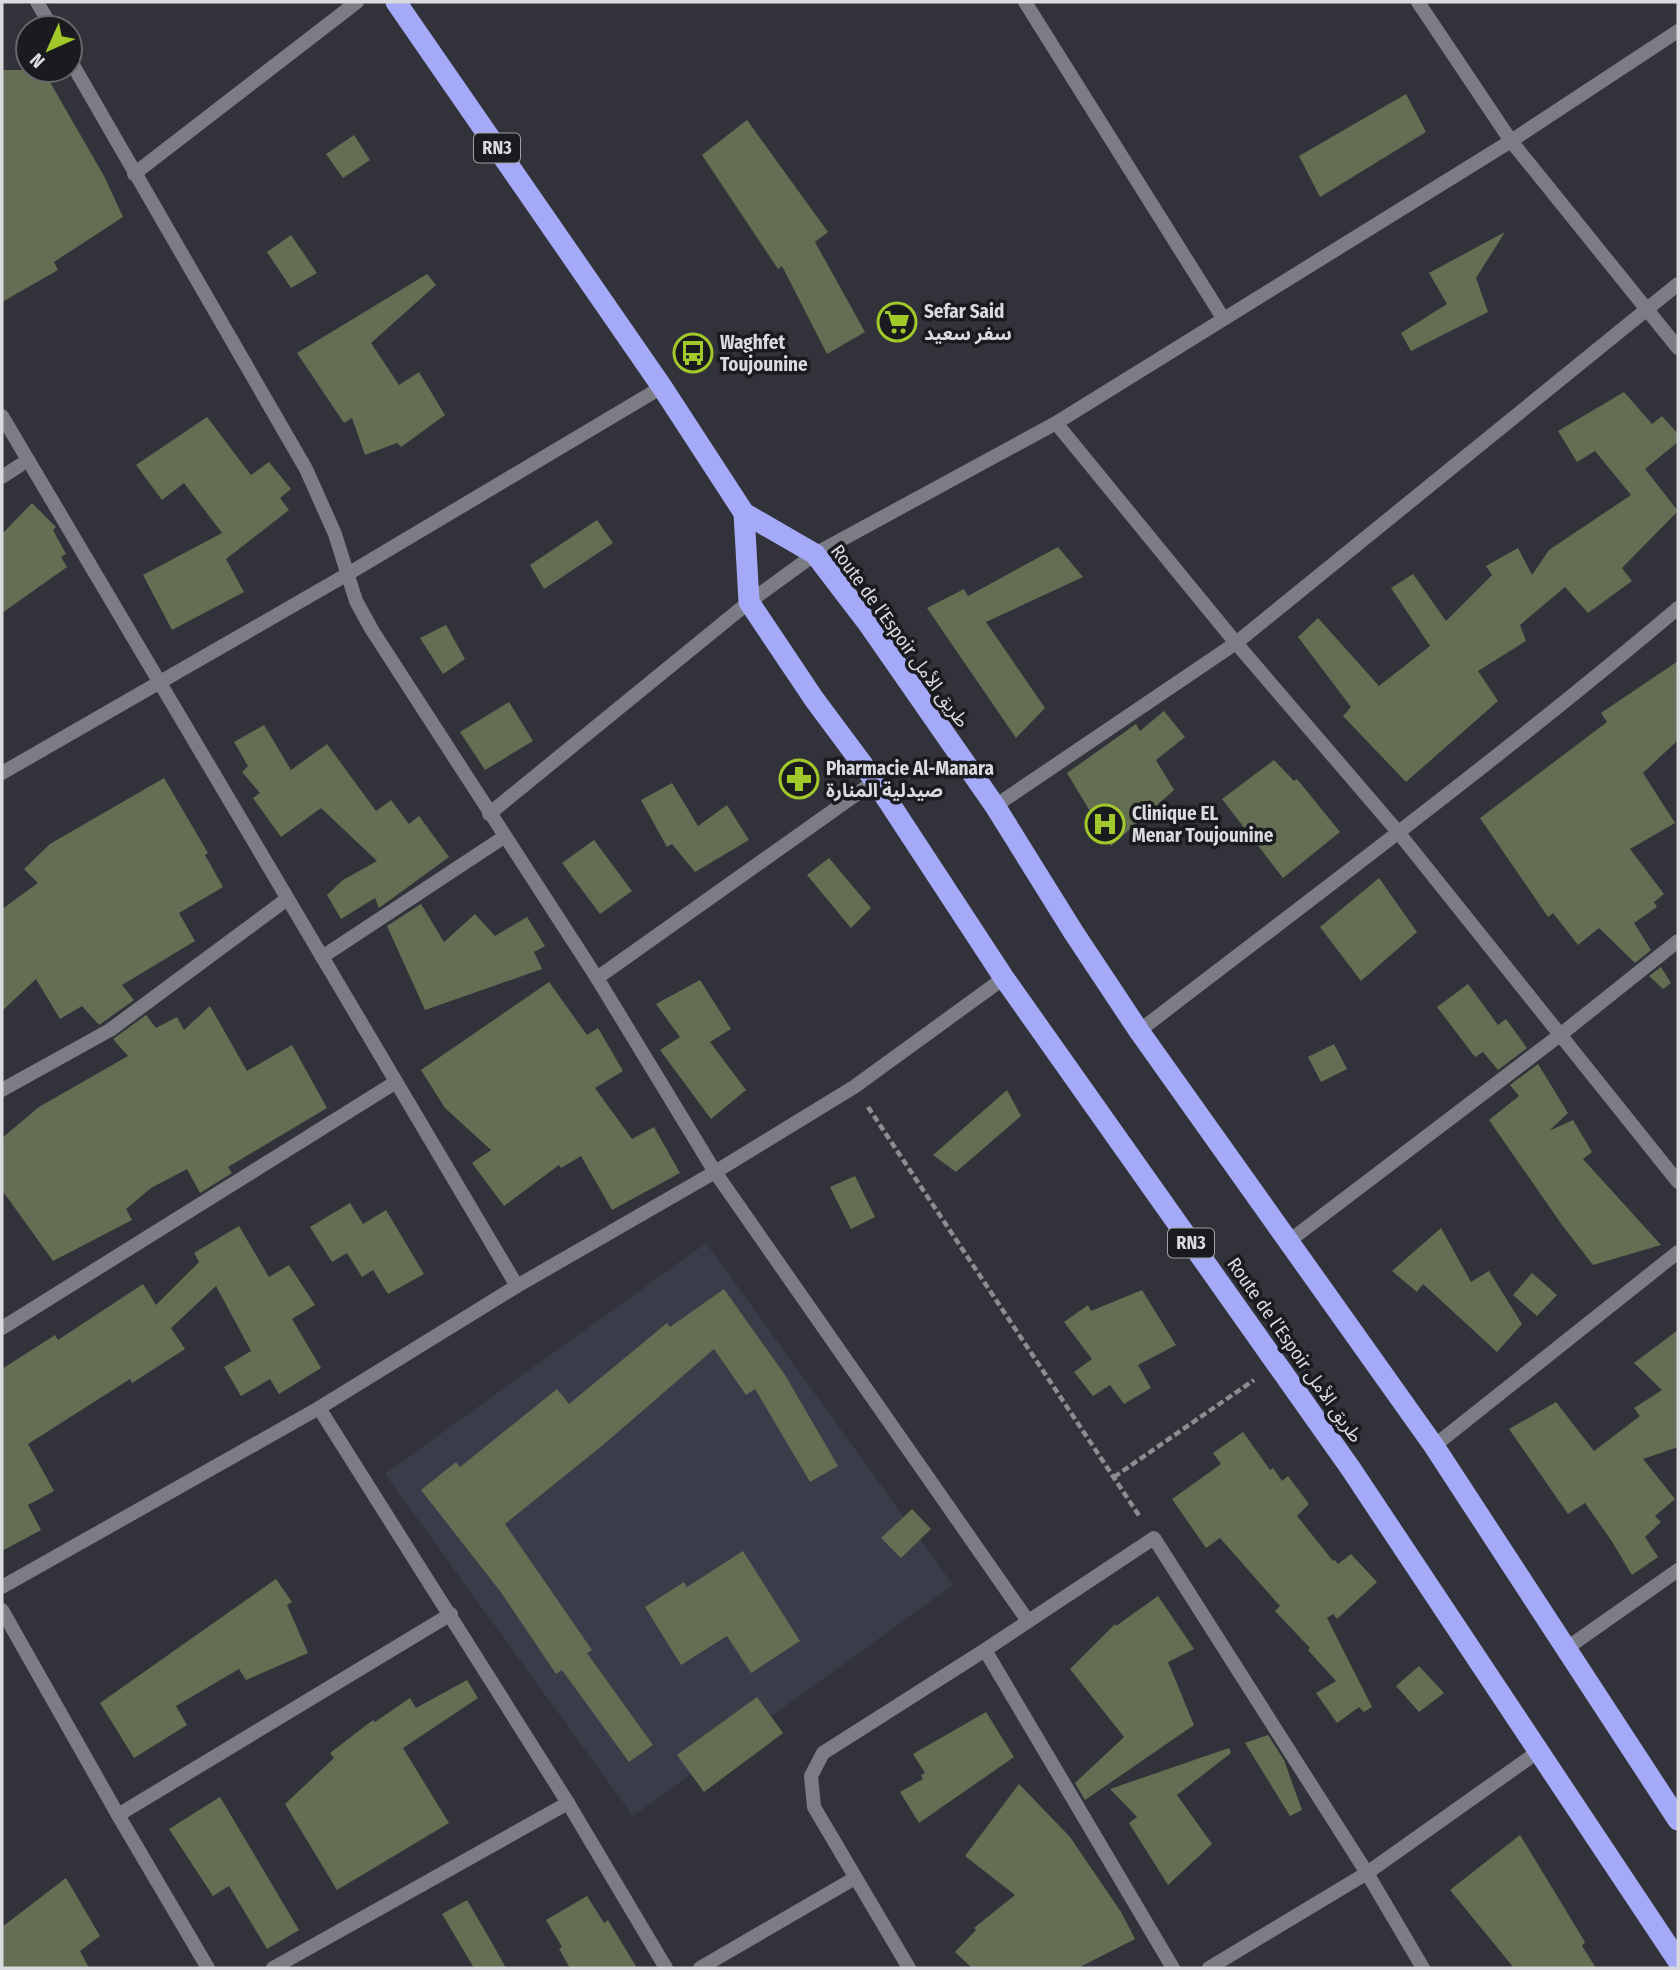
<svg xmlns="http://www.w3.org/2000/svg" width="1680" height="1970" viewBox="0 0 1680 1970" font-family="'Fira Sans Condensed','Noto Sans Arabic',sans-serif">
	<style>
		.built { fill: #3a3c49 }
		.building { fill: #646e52 }
		.lines { fill: none; stroke-linecap: round; stroke-linejoin: round }
		.path { stroke: #8c8c92; stroke-width: 4.5; stroke-dasharray: 7 3.5; stroke-linecap: butt }
		.street { stroke: #7b7c84; stroke-width: 14 }
		.highway { stroke: #a5aaf8; stroke-width: 21 }
		.labels { text-anchor: middle; dominant-baseline: central; stroke-width: 7; stroke-linejoin: round; paint-order: stroke }
		.shield { fill: #1a1b1e; stroke: #a0a1a5; stroke-width: 2 }
		.shield-label { font-size: 18px; font-weight: bold; fill: #dadadf }
		.poi-label { font-size: 19px; font-weight: bold; fill: #dadadf; stroke: #1a1b1e; text-anchor: start }
		.street-label { font-size: 19px; fill: #dadadf; stroke: #1a1b1e }
	</style>
	<rect width="100%" height="100%" fill="#32333a"/>
	<polygon class="built" points="706,1243 953,1585 633,1816 385,1474"/>
	<g class="building">
		<polygon points="2,70 43,70 104,176 123,217 54,262 58,270 2,302"/>
		<polygon points="1406,94 1426,132 1320,197 1299,156"/>
		<polygon points="747,120 828,232 815,242 865,332 827,354 782,266 778,269 702,155"/>
		<polygon points="354,135 370,160 343,178 326,154"/>
		<polygon points="1505,232 1476,278 1488,312 1411,351 1401,333 1447,304 1429,273"/>
		<polygon points="291,235 317,273 291,288 267,252"/>
		<polygon points="427,274 436,285 371,343 399,385 419,372 445,415 401,447 397,443 365,455 352,418 344,423 297,353"/>
		<polygon points="1624,392 1652,424 1662,416 1678,434 1678,442 1645,469 1678,511 1622,568 1632,581 1588,613 1565,587 1520,625 1526,641 1478,671 1498,701 1406,782 1343,716 1351,707 1298,637 1318,618 1379,686 1430,646 1391,588 1413,574 1446,621 1492,575 1486,566 1518,548 1532,575 1549,550 1631,495 1595,451 1577,462 1558,431"/>
		<polygon points="207,417 251,475 269,462 291,489 280,498 289,510 226,559 244,592 172,630 143,575 222,533 184,483 162,500 136,465"/>
		<polygon points="32,503 56,527 53,530 66,554 61,557 67,567 2,613 2,534"/>
		<polygon points="597,520 613,543 544,589 530,565"/>
		<polygon points="1058,547 1083,577 986,622 1045,708 1016,738 927,608 964,589 968,596"/>
		<polygon points="446,625 465,659 443,674 420,638"/>
		<polygon points="1678,661 1678,740 1643,773 1675,823 1630,849 1664,894 1654,902 1657,907 1634,923 1651,950 1635,963 1599,928 1578,945 1553,913 1548,917 1480,818 1607,722 1601,713"/>
		<polygon points="509,702 533,741 485,770 460,732"/>
		<polygon points="1164,711 1185,737 1156,760 1174,790 1111,846 1067,773 1136,724 1140,731"/>
		<polygon points="264,725 291,770 327,744 376,811 391,800 409,824 419,816 449,857 379,908 375,898 341,919 327,895 343,880 377,861 321,808 281,837 253,798 260,793 242,772 248,766 234,742"/>
		<polygon points="1274,760 1294,781 1297,779 1340,832 1283,878 1222,799"/>
		<polygon points="164,778 208,853 205,855 223,887 179,913 195,941 122,985 134,1000 99,1025 82,1006 60,1019 36,979 2,1011 2,909 38,883 24,869 50,844"/>
		<polygon points="672,783 698,826 727,805 749,840 695,872 672,844 667,847 641,800"/>
		<polygon points="594,840 632,891 600,914 562,863"/>
		<polygon points="829,858 871,908 851,928 807,875"/>
		<polygon points="1379,878 1417,932 1361,981 1320,927"/>
		<polygon points="421,904 444,942 475,914 495,936 527,917 545,946 534,952 542,969 425,1010 387,926"/>
		<polygon points="1661,967 1671,983 1663,989 1649,976"/>
		<polygon points="700,980 731,1029 710,1042 746,1090 711,1119 660,1050 680,1037 656,1004"/>
		<polygon points="549,982 587,1035 598,1028 623,1071 595,1088 632,1139 654,1127 680,1173 612,1210 581,1156 561,1168 559,1165 504,1206 472,1163 491,1150 445,1108 421,1070"/>
		<polygon points="1468,984 1498,1025 1506,1019 1527,1048 1498,1070 1483,1052 1475,1057 1437,1007"/>
		<polygon points="210,1006 247,1071 292,1045 327,1108 228,1167 232,1173 200,1193 187,1169 151,1188 126,1209 132,1220 53,1261 2,1190 2,1138 39,1107 128,1056 113,1039 146,1015 156,1028 177,1017 184,1030"/>
		<polygon points="1334,1044 1347,1069 1321,1082 1308,1057"/>
		<polygon points="1538,1064 1568,1113 1549,1131 1573,1120 1592,1152 1583,1159 1661,1245 1593,1265 1562,1225 1489,1120 1519,1096 1510,1085"/>
		<polygon points="1007,1090 1021,1116 956,1172 933,1155"/>
		<polygon points="855,1176 875,1217 851,1229 830,1187"/>
		<polygon points="350,1203 363,1224 386,1210 424,1274 388,1294 373,1270 362,1277 347,1253 332,1262 310,1227"/>
		<polygon points="239,1226 269,1277 289,1265 315,1305 292,1319 321,1368 279,1394 270,1379 241,1396 224,1367 251,1351 216,1286 171,1328 185,1349 132,1383 130,1379 28,1444 54,1491 28,1505 41,1530 2,1551 2,1369 55,1335 58,1340 143,1284 156,1305 199,1262 194,1253"/>
		<polygon points="1441,1228 1471,1282 1489,1271 1522,1324 1497,1352 1423,1284 1417,1292 1392,1271"/>
		<polygon points="1532,1273 1557,1295 1537,1316 1513,1295"/>
		<polygon points="724,1289 785,1375 838,1466 810,1482 755,1389 746,1395 714,1349 603,1445 505,1524 592,1650 587,1653 653,1745 629,1762 562,1670 556,1674 500,1591 421,1490 456,1462 460,1467 557,1389 569,1404 667,1323 670,1327"/>
		<polygon points="1142,1290 1176,1345 1138,1365 1151,1388 1124,1404 1110,1385 1093,1396 1074,1372 1092,1359 1064,1322 1088,1305 1091,1311"/>
		<polygon points="1678,1330 1678,1447 1643,1459 1675,1499 1655,1516 1661,1522 1645,1537 1658,1557 1632,1575 1611,1540 1585,1503 1568,1514 1509,1429 1556,1402 1594,1451 1640,1416 1634,1408 1662,1390 1634,1363"/>
		<polygon points="1243,1432 1270,1470 1273,1468 1282,1481 1288,1476 1309,1504 1297,1516 1333,1561 1335,1560 1338,1564 1351,1554 1377,1582 1337,1619 1333,1614 1327,1618 1372,1707 1364,1712 1359,1707 1337,1723 1316,1693 1336,1681 1308,1650 1310,1648 1275,1611 1280,1606 1220,1538 1206,1548 1172,1499 1221,1464 1213,1453"/>
		<polygon points="912,1509 931,1529 901,1558 881,1538"/>
		<polygon points="743,1551 800,1641 751,1673 727,1636 681,1665 645,1607 684,1582 687,1587"/>
		<polygon points="276,1579 292,1602 287,1605 308,1653 246,1680 239,1669 176,1706 187,1725 134,1758 100,1703"/>
		<polygon points="1158,1596 1194,1649 1168,1662 1194,1725 1085,1800 1075,1783 1124,1737 1070,1669 1115,1624 1116,1626"/>
		<polygon points="1419,1666 1444,1693 1419,1712 1396,1686"/>
		<polygon points="467,1680 478,1698 403,1748 449,1823 337,1890 285,1804 334,1758 330,1753 373,1720 375,1722 410,1698 416,1708"/>
		<polygon points="757,1697 783,1733 704,1792 677,1755"/>
		<polygon points="986,1712 1014,1757 919,1823 900,1792 923,1779 921,1775 925,1773 913,1754"/>
		<polygon points="1268,1735 1284,1760 1302,1810 1290,1816 1245,1743"/>
		<polygon points="1229,1748 1231,1753 1177,1795 1212,1844 1168,1885 1129,1823 1137,1817 1110,1789"/>
		<polygon points="1019,1784 1070,1837 1121,1912 1135,1939 1078,1968 972,1968 955,1952 976,1930 974,1928 1015,1895 965,1856"/>
		<polygon points="220,1797 299,1930 267,1949 229,1886 213,1896 169,1829"/>
		<polygon points="1520,1835 1585,1942 1582,1946 1596,1968 1514,1968 1450,1890"/>
		<polygon points="66,1878 100,1936 80,1951 89,1968 2,1968 2,1927"/>
		<polygon points="587,1896 604,1923 608,1920 637,1968 570,1968 559,1949 562,1947 546,1920"/>
		<polygon points="467,1900 496,1950 506,1968 474,1968 442,1914"/>
	</g>
	<g class="lines">
		<g class="path">
			<polyline points="868,1107 1140,1517"/>
			<polyline points="1114,1477 1254,1380"/>
		</g>
		<g class="street">
			<polyline points="37,2 52,28"/>
			<polyline points="1025,2 1223,318"/>
			<polyline points="1418,2 1511,141 1678,348"/>
			<polyline points="70,60 306,469 335,534 356,601 372,630 597,978 715,1172 1028,1621"/>
			<polyline points="134,174 357,2"/>
			<polyline points="2,416 517,1286"/>
			<polyline points="1056,423 1236,643 1398,832 1678,1182"/>
			<polyline points="2,477 28,460"/>
			<polyline points="2,773 346,575 662,387"/>
			<polyline points="995,806 1236,643 1678,284"/>
			<polyline points="489,814 749,602 815,554 1056,423 1511,141 1678,31"/>
			<polyline points="322,957 504,837"/>
			<polyline points="597,978 875,781"/>
			<path d="M1139 1031C1320 892 1504 755 1678 608"/>
			<polyline points="2,1090 110,1030 287,899"/>
			<polyline points="1289,1241 1560,1035 1678,941"/>
			<polyline points="2,1328 396,1082"/>
			<polyline points="319,1408 568,1803 666,1968"/>
			<polyline points="1434,1446 1678,1252"/>
			<polyline points="2,1587 319,1408 517,1286 715,1172 854,1087 1004,978"/>
			<polyline points="2,1610 118,1815 208,1968"/>
			<polyline points="1567,1648 1678,1570"/>
			<polyline points="985,1650 1173,1968"/>
			<polyline points="118,1815 451,1614"/>
			<polyline points="273,1968 568,1803"/>
			<polyline points="700,1968 855,1878"/>
			<polyline points="909,1968 814,1807 811,1776 823,1753 985,1650 1154,1538 1367,1873 1423,1968"/>
			<polyline points="1209,1968 1367,1873 1539,1751"/>
		</g>
		<g class="highway">
			<polyline points="396,2 662,387 744,513 815,554 867,622 995,806 1074,933 1139,1031 1434,1446 1678,1820"/>
			<polyline points="744,513 749,602 814,699 875,781 1004,978 1351,1469 1678,1961"/>
		</g>
	</g>
	<defs>
		<symbol id="supermarket-ring" viewBox="-11 -11 22 22"><circle r="9.5" fill="#1a1b1e" stroke="#a1c929" stroke-width="1.5"/><path d="M-6-5.5h2.5l.6 2H6L4.5 2H-2.5L-4.4-4H-6ZM-1.5 3.2a1.3 1.3 0 1 0 .1 0ZM3 3.2a1.3 1.3 0 1 0 .1 0Z" fill="#a1c929"/></symbol>
		<symbol id="bus-ring" viewBox="-11 -11 22 22"><circle r="9.5" fill="#1a1b1e" stroke="#a1c929" stroke-width="1.5"/><path d="M-5-6H5V4H4V6H2V4H-2V6H-4V4H-5ZM-3.5-4V0h7V-4ZM-3.5 1.2v1.5H-2V1.2ZM2 1.2v1.5H3.5V1.2Z" fill="#a1c929"/></symbol>
		<symbol id="pharmacy-ring" viewBox="-11 -11 22 22"><circle r="9.5" fill="#1a1b1e" stroke="#a1c929" stroke-width="1.5"/><path d="M-2-6h4v4h4v4h-4v4h-4v-4h-4v-4h4Z" fill="#a1c929"/></symbol>
		<symbol id="hospital-ring" viewBox="-11 -11 22 22"><circle r="9.5" fill="#1a1b1e" stroke="#a1c929" stroke-width="1.5"/><path d="M-5-5h3v3.5h4V-5h3V5h-3V1.5h-4V5h-3Z" fill="#a1c929"/></symbol>
	</defs>
	<g fill-rule="evenodd">
		<use href="#supermarket-ring" x="875" y="300" width="44" height="44"/>
		<use href="#bus-ring" x="671" y="331" width="44" height="44"/>
		<use href="#pharmacy-ring" x="777" y="757" width="44" height="44"/>
		<use href="#hospital-ring" x="1083" y="802" width="44" height="44"/>
	</g>
	<g class="labels">
		<g class="shield">
			<rect x="474" y="133.5" width="46" height="29" rx="5"/>
			<rect x="1168" y="1228.5" width="46" height="29" rx="5"/>
		</g>
		<g class="shield-label">
			<text x="497" y="148">RN3</text>
			<text x="1191" y="1243">RN3</text>
		</g>
		<g class="poi-label">
			<text x="924" y="311">Sefar Said<tspan x="924" dy="22">سفر سعيد</tspan></text>
			<text x="720" y="342">Waghfet<tspan x="720" dy="22">Toujounine</tspan></text>
			<text x="826" y="768">Pharmacie Al-Manara<tspan x="826" dy="22">صيدلية المنارة</tspan></text>
			<text x="1132" y="813">Clinique EL<tspan x="1132" dy="22">Menar Toujounine</tspan></text>
		</g>
		<g class="street-label">
			<text transform="translate(900 636) rotate(54)">Route de l’Espoir طريق الأمل</text>
			<text transform="translate(1295 1350) rotate(55)">Route de l’Espoir طريق الأمل</text>
		</g>
	</g>
	<rect width="1680" height="1970" fill="none" stroke="#dadadf" stroke-width="7"/>
	<g transform="translate(49 49) rotate(225)"><circle r="33" fill="#1a1b1e" stroke="#67676b" stroke-width="2"/>
	<path d="M0-5L12 26L0 18L-12 26Z" fill="#a1c929"/>
	<text y="-10" font-size="19" font-weight="bold" text-anchor="middle" fill="#dadadf">N</text>
	</g>
</svg>
